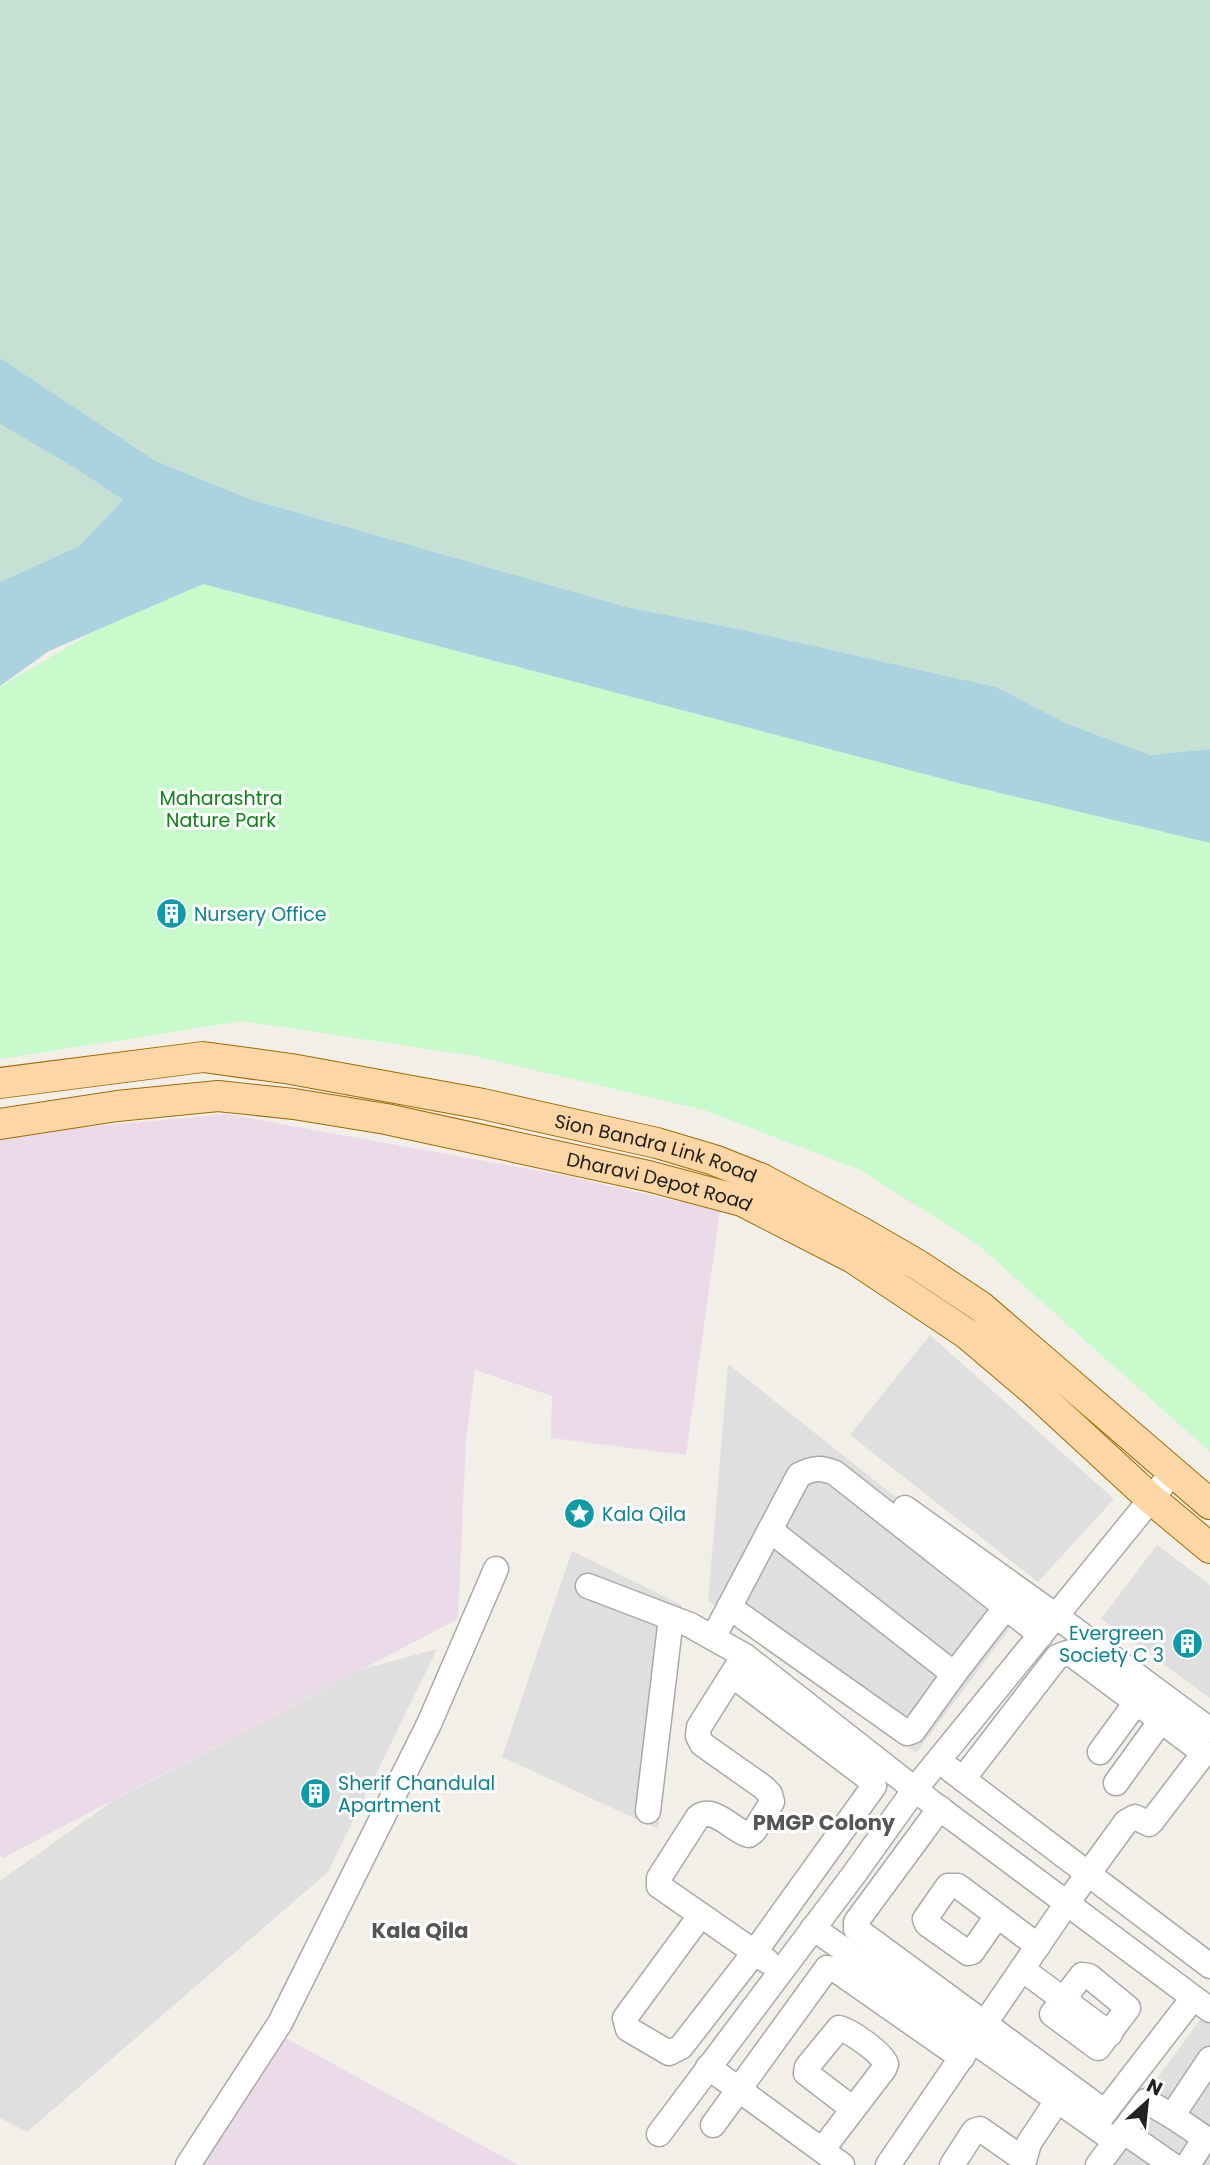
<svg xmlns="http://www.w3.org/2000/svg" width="1210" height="2165" viewBox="0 0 1210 2165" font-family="Poppins,sans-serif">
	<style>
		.residential { fill: #e0dfdf }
		.industrial { fill: #ebdbe8 }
		.wetland { fill: #c6e0d4 }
		.park { fill: #c8facc }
		.water { fill: #aad3df }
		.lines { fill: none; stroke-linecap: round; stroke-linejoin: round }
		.minor-casing { stroke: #a9a9a9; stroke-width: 27 }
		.major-casing { stroke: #a06b00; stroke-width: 32 }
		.minor { stroke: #fff; stroke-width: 24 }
		.major { stroke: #fcd6a4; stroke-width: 30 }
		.labels { text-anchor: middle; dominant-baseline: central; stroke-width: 6; stroke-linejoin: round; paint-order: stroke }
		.park-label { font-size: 19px; fill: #0c8416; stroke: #fff }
		.culture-label { font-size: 19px; fill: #0d838f; stroke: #fff; text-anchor: start }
		.street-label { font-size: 19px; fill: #222; stroke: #fff }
		.neighbourhood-label { font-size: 21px; font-weight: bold; fill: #555; stroke: #fff }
	</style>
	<rect width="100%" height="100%" fill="#f2efe9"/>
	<g class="residential">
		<polygon points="930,1335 1114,1499 1038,1582 850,1435"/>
		<polygon points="728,1364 1029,1603 916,1753 708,1601"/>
		<polygon points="1157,1545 1210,1585 1210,1698 1101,1619"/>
		<polygon points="572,1551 682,1605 658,1829 502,1757"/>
		<polygon points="437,1649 328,1872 27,2132 0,2118 0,1881 111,1802 363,1669"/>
		<polygon points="1210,2006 1210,2165 1094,2165"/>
	</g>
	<g class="industrial">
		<polygon points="227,1114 567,1176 720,1211 686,1455 551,1438 552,1396 475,1370 466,1440 458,1619 3,1858 0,1856 0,1140 31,1132"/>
		<polygon points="271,2030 518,2165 192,2165"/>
	</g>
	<g class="wetland">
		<polygon points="0,0 1210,0 1210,749 1150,755 1066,723 996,687 743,630 626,607 247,498 154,460 0,358"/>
		<polygon points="0,424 78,470 123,500 79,546 0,582"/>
	</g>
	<polygon class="park" points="203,584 962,784 1210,843 1210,1452 976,1243 860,1170 704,1110 474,1056 243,1021 0,1059 0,687 89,634"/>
	<polygon class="water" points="0,358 154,460 247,498 626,607 743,630 996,687 1066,723 1150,755 1210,749 1210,843 962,784 203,584 49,651 0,686 0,582 79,546 123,500 78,470 0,424"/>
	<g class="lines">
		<defs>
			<g id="minor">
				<polyline points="905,1508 1056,1616 1210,1730"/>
				<polyline points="770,1530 954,1674 1006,1607"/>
				<polyline points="588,1586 690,1625 745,1656 931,1802 1210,2010"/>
				<polyline points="729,1607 907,1733 913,1731 954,1674"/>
				<path d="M713 1638 799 1475C813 1468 820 1467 835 1473L1041 1635"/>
				<path d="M740 1662 699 1727 698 1736 702 1744 763 1787 770 1794 772 1802 754 1831 749 1835C733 1831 714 1805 698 1817L659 1878V1886L767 1961"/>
				<polyline points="1100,1752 1146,1689"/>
				<polyline points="951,1770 1210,1966"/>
				<polyline points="1116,1783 1160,1722"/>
				<polyline points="940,1808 856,1922 856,1929 1105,2112"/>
				<polyline points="648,1811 671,1618"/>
				<polyline points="700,1916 625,2018 628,2029 669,2053 681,2047 754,1953 874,1786 872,1781 732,1675"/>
				<polyline points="997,1916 972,1952 968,1953 927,1924 925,1919 948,1886 958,1886 1038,1946"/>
				<polyline points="813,1928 1115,2141"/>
				<polyline points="1022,1969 1110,2034"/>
				<polygon points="1082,1975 1089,1976 1128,2008 1098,2048 1052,2014"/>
				<polyline points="708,2067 842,2165"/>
				<polyline points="1172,2116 1205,2138 1188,2165"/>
				<polyline points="713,2125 827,1968 836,1970 962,2058"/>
				<polyline points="1095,2125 1193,1998"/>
				<polyline points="1123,2131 1172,2165"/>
				<polyline points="659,2134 852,1877 915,1789 1173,1472"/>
				<path d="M822 2150 884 2069 886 2064C882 2053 851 2031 839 2028L807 2067 806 2073 853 2109"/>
				<polyline points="188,2165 280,2023 429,1724 496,1569"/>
				<polyline points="888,2165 1067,1903 1126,1822 1135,1817 1149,1824 1152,1821 1204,1753 1074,1656 1067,1653 1057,1657 963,1779"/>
				<polyline points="952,2165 974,2131 980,2129 1023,2159"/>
				<polyline points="1023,2165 1029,2143 1057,2101"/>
				<polyline points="1098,2165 1146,2101 1172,2116 1210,2059"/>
			</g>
			<g id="major">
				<path id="s1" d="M0 1083 203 1057 291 1069 483 1104 657 1143 714 1160 762 1179 861 1232 918 1265 980 1306 1210 1504"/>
				<path id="s2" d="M0 1124 117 1106 218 1096 294 1104 386 1119 648 1176 742 1201 853 1258 967 1334 1033 1390 1150 1498 1210 1548"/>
			</g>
		</defs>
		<use href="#minor" class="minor-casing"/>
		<use href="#major" class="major-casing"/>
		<use href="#minor" class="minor"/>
		<use href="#major" class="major"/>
	</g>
	<defs>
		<symbol id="building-disc" viewBox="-11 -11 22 22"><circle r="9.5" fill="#0f9aa8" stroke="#fff"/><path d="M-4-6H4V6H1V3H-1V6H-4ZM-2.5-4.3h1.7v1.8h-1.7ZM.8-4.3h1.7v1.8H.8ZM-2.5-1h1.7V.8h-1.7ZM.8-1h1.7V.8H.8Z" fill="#fff"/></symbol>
		<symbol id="sight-disc" viewBox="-11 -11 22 22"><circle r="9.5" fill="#0f9aa8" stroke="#fff"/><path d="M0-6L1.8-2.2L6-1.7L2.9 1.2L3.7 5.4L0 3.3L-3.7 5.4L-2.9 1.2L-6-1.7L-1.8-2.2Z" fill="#fff"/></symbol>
	</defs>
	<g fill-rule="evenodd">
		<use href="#building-disc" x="154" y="896" width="35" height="35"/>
		<use href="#sight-disc" x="562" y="1496" width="35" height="35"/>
		<use href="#building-disc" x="1170" y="1626" width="35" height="35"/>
		<use href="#building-disc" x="298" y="1776" width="35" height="35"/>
	</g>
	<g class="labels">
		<g class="park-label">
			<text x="221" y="798">Maharashtra<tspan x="221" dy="22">Nature Park</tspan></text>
		</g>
		<g class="culture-label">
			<text x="194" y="914">Nursery Office</text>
			<text x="602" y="1514">Kala Qila</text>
			<text x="1164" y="1633" text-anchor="end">Evergreen<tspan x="1164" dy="22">Society C 3</tspan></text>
			<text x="338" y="1783">Sherif Chandulal<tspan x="338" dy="22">Apartment</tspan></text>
		</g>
		<g class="street-label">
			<text stroke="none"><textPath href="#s1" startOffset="667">Sion Bandra Link Road</textPath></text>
			<text stroke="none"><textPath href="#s2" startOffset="670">Dharavi Depot Road</textPath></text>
		</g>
		<g class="neighbourhood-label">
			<text x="824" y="1822">PMGP Colony</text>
			<text x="420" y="1930">Kala Qila</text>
		</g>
	</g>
	<g transform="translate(1147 2102) rotate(27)" stroke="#ffffff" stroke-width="5" paint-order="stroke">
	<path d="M0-5L12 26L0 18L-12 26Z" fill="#222222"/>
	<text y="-10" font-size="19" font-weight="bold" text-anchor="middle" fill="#222222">N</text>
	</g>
</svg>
